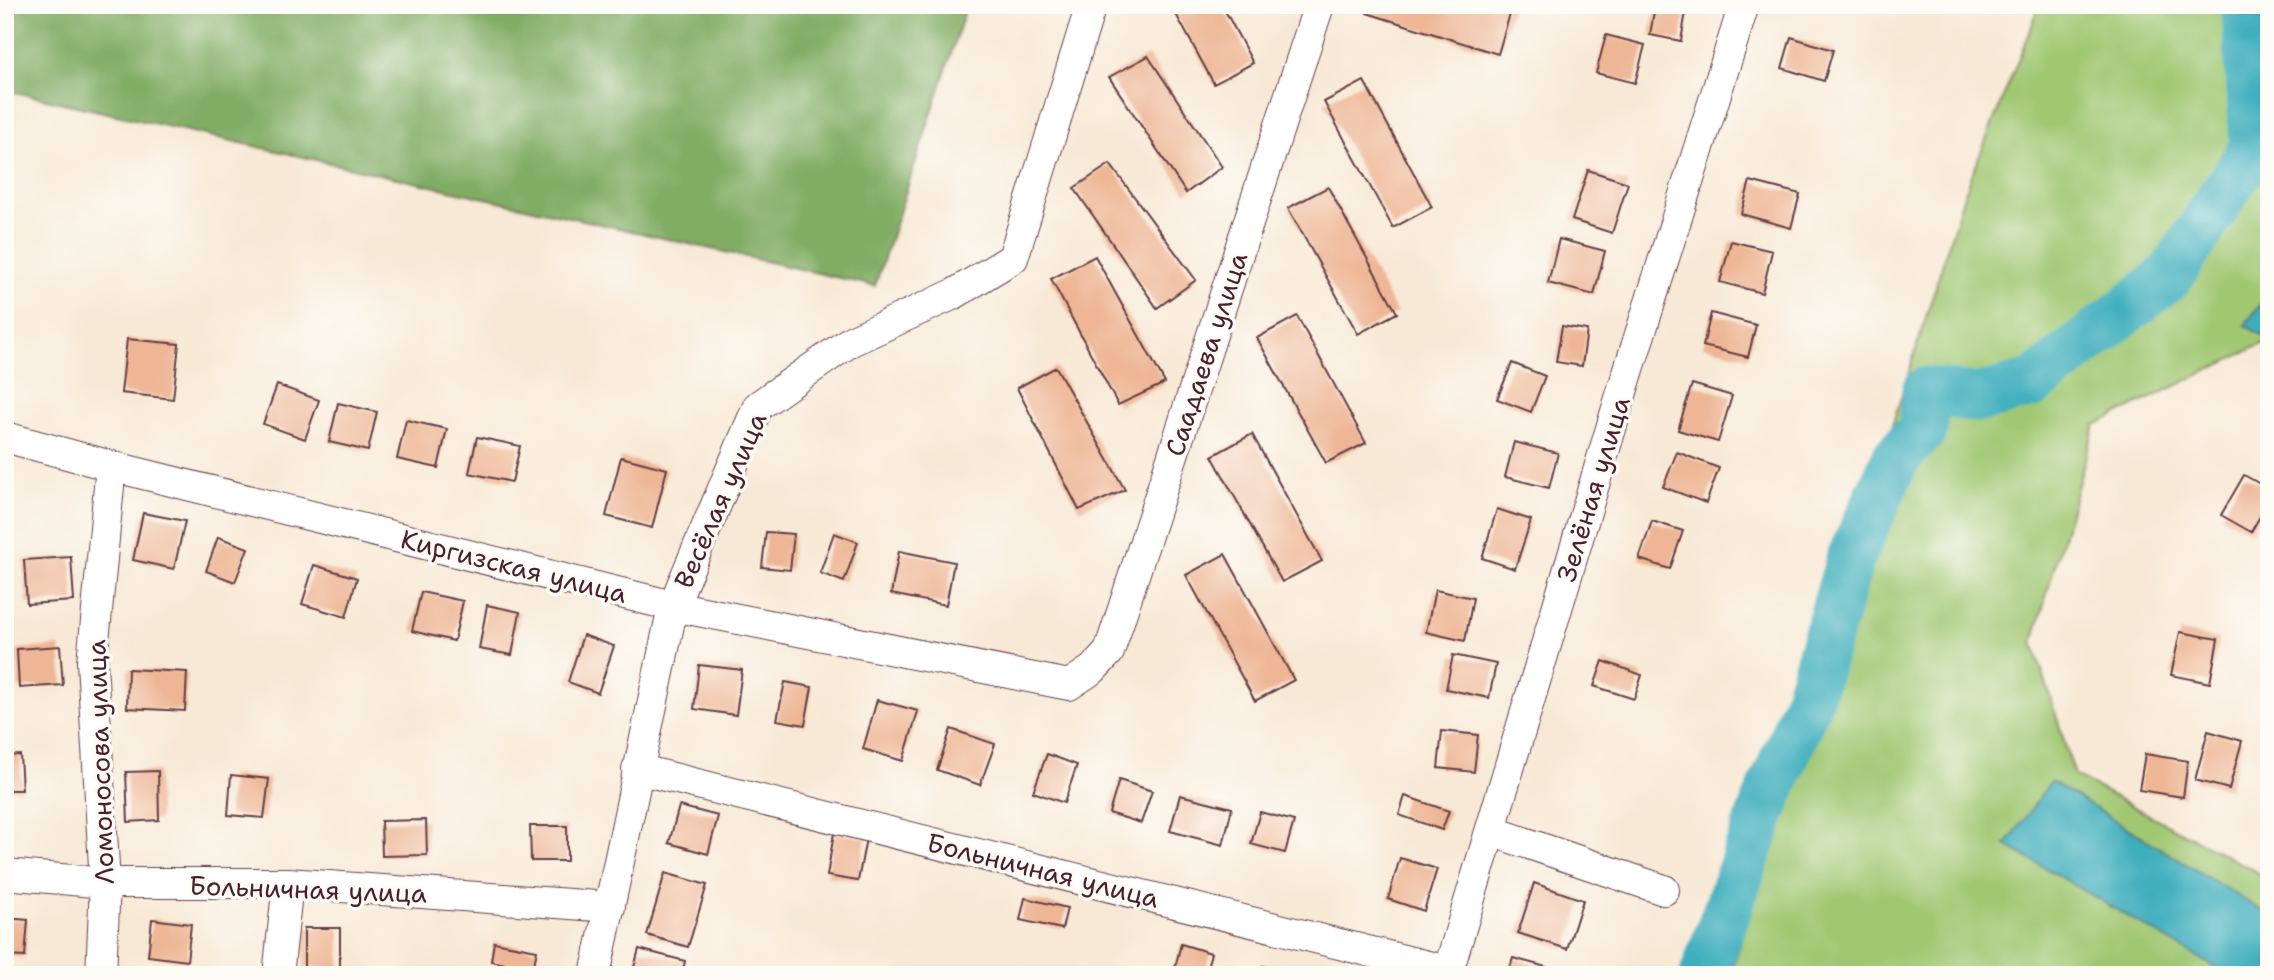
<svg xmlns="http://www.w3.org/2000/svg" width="2274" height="980" viewBox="0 0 2274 980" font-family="'Shantell Sans',sans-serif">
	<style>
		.green { fill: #a0c772; stroke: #75734e; stroke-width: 2 }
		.forest { fill: #80ac64; stroke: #656648; stroke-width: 2 }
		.water { fill: #41afbd; stroke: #466774; stroke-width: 2 }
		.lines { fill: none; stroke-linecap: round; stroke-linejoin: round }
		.river { stroke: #41afbd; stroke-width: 49 }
		.building { fill: #eeb694 }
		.minor-casing { stroke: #643d45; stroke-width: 32 }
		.minor { stroke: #fff; stroke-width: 30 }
		.labels { text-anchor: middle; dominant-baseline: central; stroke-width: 7; stroke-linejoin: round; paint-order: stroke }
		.street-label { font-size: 26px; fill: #4a1f2b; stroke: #fdfcf7 }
	</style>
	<rect width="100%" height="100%" fill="#fdfcf7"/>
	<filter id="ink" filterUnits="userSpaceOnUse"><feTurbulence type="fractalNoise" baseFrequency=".0143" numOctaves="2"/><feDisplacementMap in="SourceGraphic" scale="14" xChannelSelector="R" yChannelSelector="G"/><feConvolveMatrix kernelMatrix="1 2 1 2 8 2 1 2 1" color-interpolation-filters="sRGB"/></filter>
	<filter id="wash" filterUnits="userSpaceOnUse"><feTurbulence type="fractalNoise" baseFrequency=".00686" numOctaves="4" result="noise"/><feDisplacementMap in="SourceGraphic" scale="28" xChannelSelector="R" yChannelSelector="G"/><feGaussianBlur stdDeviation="1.57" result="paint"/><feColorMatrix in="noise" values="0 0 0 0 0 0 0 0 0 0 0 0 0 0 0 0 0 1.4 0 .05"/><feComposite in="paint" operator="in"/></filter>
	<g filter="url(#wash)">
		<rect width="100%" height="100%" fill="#f8e9d6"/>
		<polygon class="green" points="2040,5 2269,5 2269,346 2262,344 2095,425 2033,642 2075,776 2269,878 2269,975 1731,975 1811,710 1868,503 1964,195"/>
		<polygon class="forest" points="5,5 967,5 875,286 5,90"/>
		<g class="water">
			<polygon points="2269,293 2269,340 2245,325"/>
			<polygon points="2051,781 2269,915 2269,975 2228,975 2006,845"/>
		</g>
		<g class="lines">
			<polyline class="river" points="1704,975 1761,815 1809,698 1850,560 1896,458 1923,429 1926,391 1979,398 2032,384 2171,275 2254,147 2246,9 2248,5"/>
		</g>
		<g id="blocks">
			<g class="building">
				<polygon points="1171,5 1222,5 1253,63 1214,84"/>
				<polygon points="1370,5 1504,5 1512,7 1498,54 1367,13"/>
				<polygon points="1655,5 1687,6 1681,41 1650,35"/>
				<polygon points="1606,35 1645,45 1635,83 1596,73"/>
				<polygon points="1791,37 1833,50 1824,81 1782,68"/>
				<polygon points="1148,56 1222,167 1186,193 1109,77"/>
				<polygon points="1364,81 1432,207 1393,228 1324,102"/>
				<polygon points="1110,164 1196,280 1157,308 1074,188"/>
				<polygon points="1588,170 1628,183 1612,233 1572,220"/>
				<polygon points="1750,181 1800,194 1791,228 1741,214"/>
				<polygon points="1328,187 1397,313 1358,334 1288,208"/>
				<polygon points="1559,239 1605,251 1594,295 1548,283"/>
				<polygon points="1731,241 1772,251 1762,293 1720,282"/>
				<polygon points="1095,256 1165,383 1118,405 1051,279"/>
				<polygon points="1711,313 1756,325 1748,357 1703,346"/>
				<polygon points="1297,316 1366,443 1326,463 1257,338"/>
				<polygon points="1562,326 1587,330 1582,366 1556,362"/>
				<polygon points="127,339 179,344 173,399 121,393"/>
				<polygon points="1512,363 1545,376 1531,412 1497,399"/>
				<polygon points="1056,367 1125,490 1079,510 1017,388"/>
				<polygon points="1692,384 1732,396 1718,442 1678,430"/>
				<polygon points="277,385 319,400 305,439 263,424"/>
				<polygon points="338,403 377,412 368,451 329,442"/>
				<polygon points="406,420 447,429 438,468 397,459"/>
				<polygon points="1252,434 1322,561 1282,582 1212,456"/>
				<polygon points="477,437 520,446 512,482 469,473"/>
				<polygon points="1514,442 1558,453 1549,488 1505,477"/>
				<polygon points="1677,452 1719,468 1706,503 1663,487"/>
				<polygon points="621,457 667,469 652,528 606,516"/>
				<polygon points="2244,475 2269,489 2269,501 2251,532 2221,515"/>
				<polygon points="1497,509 1531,520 1515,569 1482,558"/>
				<polygon points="143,513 185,521 174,569 133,560"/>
				<polygon points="1652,521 1683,531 1670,569 1639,559"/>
				<polygon points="766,532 794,534 790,570 762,567"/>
				<polygon points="834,533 858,542 844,582 820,573"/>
				<polygon points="218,537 248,548 235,582 206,571"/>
				<polygon points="899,551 954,562 946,605 891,594"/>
				<polygon points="1225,554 1294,680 1255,701 1186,575"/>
				<polygon points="71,557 74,601 27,604 24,560"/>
				<polygon points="314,565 357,578 346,617 302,604"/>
				<polygon points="1435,590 1473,598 1465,641 1426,632"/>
				<polygon points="421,592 463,601 454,641 412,631"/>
				<polygon points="487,605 520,612 512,655 479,649"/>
				<polygon points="2180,632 2218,639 2210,683 2171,675"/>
				<polygon points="583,635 614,646 598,693 568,682"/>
				<polygon points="60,646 63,685 19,688 17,649"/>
				<polygon points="1453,655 1496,664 1489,698 1446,689"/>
				<polygon points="1603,661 1642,675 1634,699 1594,686"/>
				<polygon points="699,665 742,670 736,715 694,709"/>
				<polygon points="128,669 187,672 185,711 127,708"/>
				<polygon points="785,682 812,687 805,725 777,720"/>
				<polygon points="877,700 918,711 903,761 863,749"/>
				<polygon points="951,729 995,744 980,785 937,770"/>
				<polygon points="1442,731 1478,735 1474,772 1438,768"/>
				<polygon points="2208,731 2242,741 2229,789 2195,780"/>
				<polygon points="1047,754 1077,765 1064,803 1033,792"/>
				<polygon points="2145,754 2188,761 2183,797 2139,790"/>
				<polygon points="20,755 22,790 5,790 5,756"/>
				<polygon points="158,771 159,820 128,822 126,772"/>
				<polygon points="231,775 269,779 264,818 228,815"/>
				<polygon points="1119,780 1152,791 1141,823 1109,813"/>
				<polygon points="1180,795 1232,808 1223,845 1170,831"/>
				<polygon points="1405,796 1449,811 1442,830 1399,815"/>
				<polygon points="679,806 718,816 708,854 669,843"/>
				<polygon points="1260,812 1294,821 1285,853 1251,844"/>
				<polygon points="426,820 427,855 382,856 381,821"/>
				<polygon points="530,826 567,826 567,861 531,861"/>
				<polygon points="834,833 866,838 858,881 827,876"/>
				<polygon points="1400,858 1437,869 1424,911 1388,899"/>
				<polygon points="665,873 707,885 688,947 647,935"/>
				<polygon points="1534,883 1583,900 1567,949 1518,933"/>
				<polygon points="1025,898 1067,908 1062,929 1020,920"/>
				<polygon points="5,918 28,920 25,957 5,956"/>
				<polygon points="152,919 191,924 187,961 148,956"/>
				<rect x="304" y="928" width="36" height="40"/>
				<polygon points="494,942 537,950 533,970 491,961"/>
				<polygon points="1181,944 1211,953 1205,975 1173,975"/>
				<polygon points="639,949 685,961 682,975 632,975"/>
				<polygon points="1513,958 1546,967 1544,975 1508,975"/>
				<polygon points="1263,966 1292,974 1292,975 1261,975"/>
			</g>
		</g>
	</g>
	<g filter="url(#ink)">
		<use href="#blocks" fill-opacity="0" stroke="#643d45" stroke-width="2"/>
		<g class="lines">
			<defs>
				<g id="minor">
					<polyline points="5,437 111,466 673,606 1069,685 1093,669 1109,652 1319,5"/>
					<polyline points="637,769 1448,971"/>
					<polyline points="1491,831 1664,890"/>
					<polyline points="5,874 105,883 288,883 610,907"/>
					<polyline points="101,975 105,883 92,662 111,466"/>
					<polyline points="278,975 288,883"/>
					<polyline points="595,975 673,606 758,406 851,341 954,294 1013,258 1091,5"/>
					<polyline points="1447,975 1624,385 1744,5"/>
				</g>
			</defs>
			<use href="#minor" class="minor-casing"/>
			<use href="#minor" class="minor"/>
		</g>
	</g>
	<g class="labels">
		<g class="street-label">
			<text transform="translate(1206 354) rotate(-72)">Саадаева улица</text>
			<text transform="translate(1593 489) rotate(-73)">Зелёная улица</text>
			<text transform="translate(720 500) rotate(-66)">Весёлая улица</text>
			<text transform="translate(514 566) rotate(14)">Киргизская улица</text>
			<text transform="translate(100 762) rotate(-92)">Ломоносова улица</text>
			<text transform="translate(1043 870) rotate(14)">Больничная улица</text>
			<text transform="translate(308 889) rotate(2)">Больничная улица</text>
		</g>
	</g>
	<rect width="2274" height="980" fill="none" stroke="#fdfcf7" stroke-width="28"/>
</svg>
